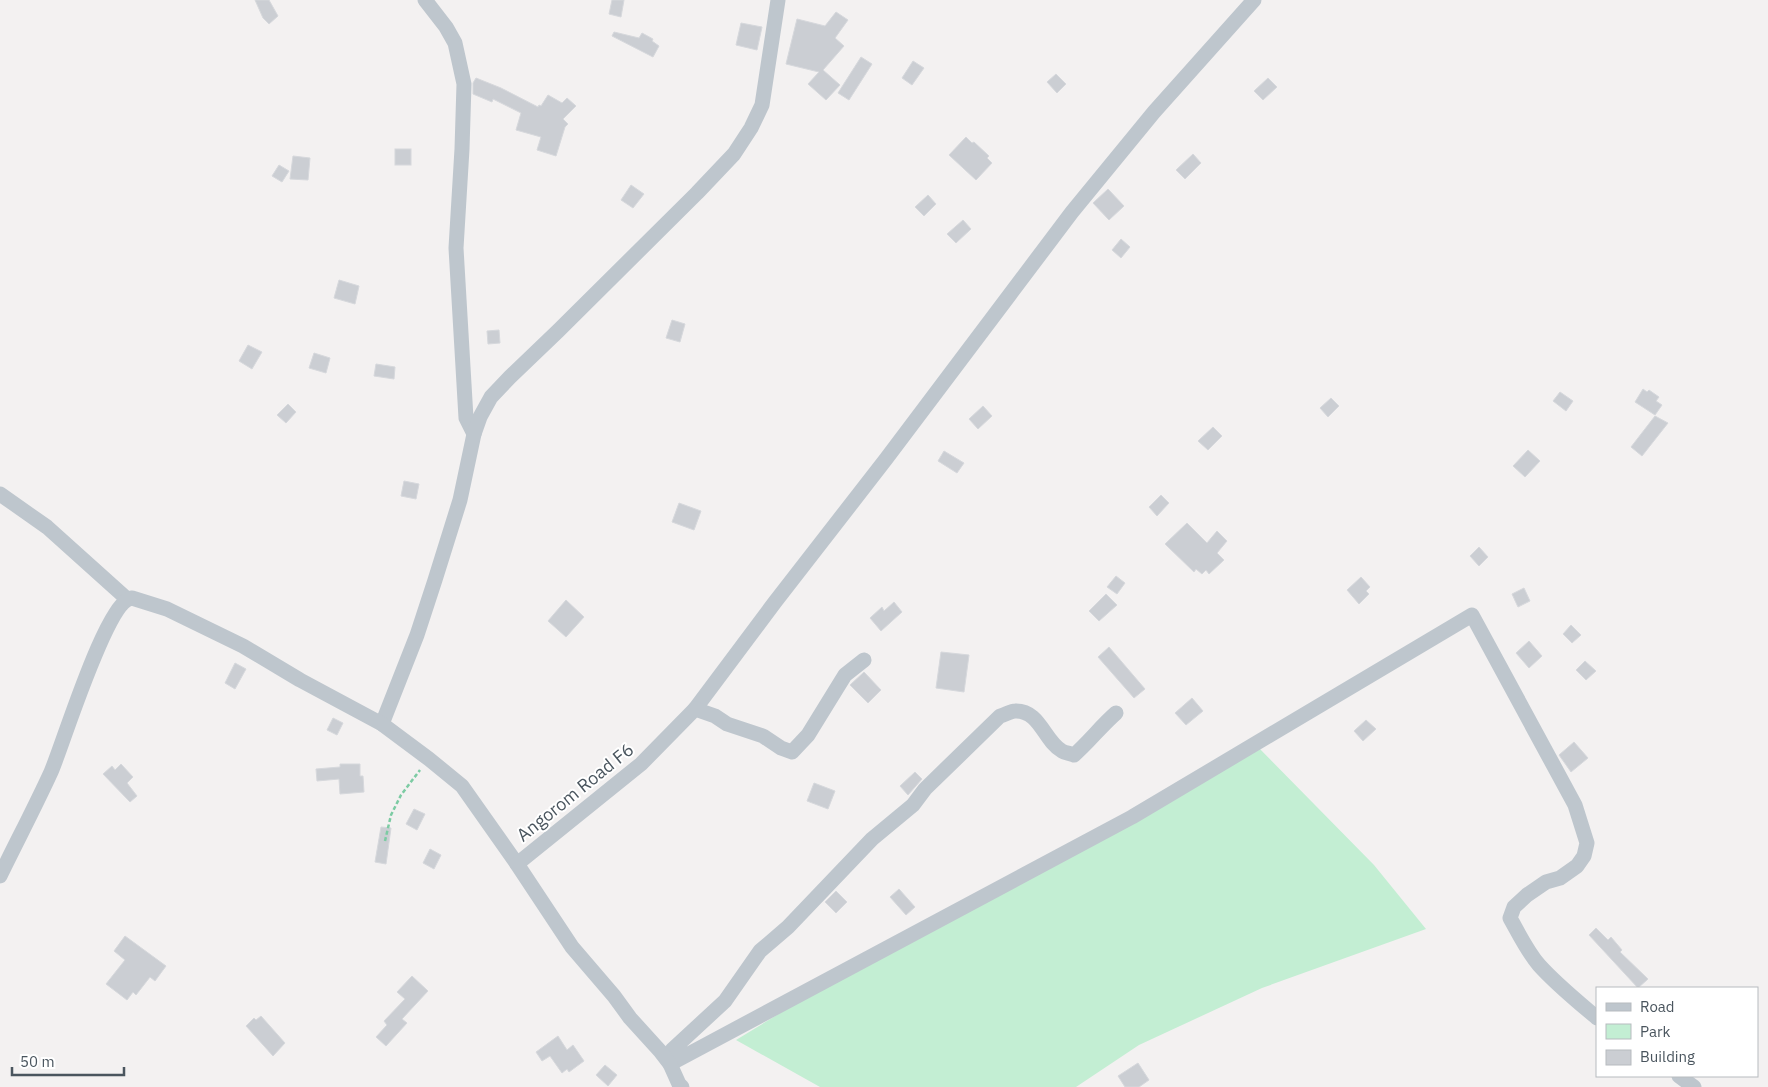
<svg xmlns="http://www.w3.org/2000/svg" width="1768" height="1087" viewBox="0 0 1768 1087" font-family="'IBM Plex Sans',sans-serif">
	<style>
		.green { fill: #c3eed3 }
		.building { fill: #cbced3; stroke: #d6d8dc }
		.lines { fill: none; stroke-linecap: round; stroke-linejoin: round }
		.path { stroke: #7ccba3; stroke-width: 2.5; stroke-dasharray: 4 2.5; stroke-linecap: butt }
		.street { stroke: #bec6cd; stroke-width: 15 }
		.labels { text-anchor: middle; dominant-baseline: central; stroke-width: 4; stroke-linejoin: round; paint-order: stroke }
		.street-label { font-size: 18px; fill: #4a555e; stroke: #fff }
	</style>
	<rect width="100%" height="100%" fill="#f3f1f1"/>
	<polygon class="green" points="1255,744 1374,865 1426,929 1262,988 1139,1045 1076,1087 820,1087 736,1040 880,952"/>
	<g class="building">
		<polygon points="255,0 269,0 278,16 269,24 263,18"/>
		<polygon points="612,0 624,0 621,17 609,14"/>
		<polygon points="836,12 848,20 835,38 844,46 823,70 840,85 826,100 808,84 819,72 786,64 797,19 825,26"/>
		<polygon points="741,23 762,27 757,50 736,45"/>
		<polygon points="614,32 639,38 642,33 653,39 652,41 659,46 653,57 612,36"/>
		<polygon points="861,57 872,64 849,100 838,93"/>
		<polygon points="913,61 924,68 912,85 902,78"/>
		<polygon points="1056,74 1066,84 1057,93 1047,82"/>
		<polygon points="476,78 501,88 538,107 539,105 541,106 548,95 562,103 567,98 576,106 563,119 568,124 565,127 556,156 537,150 541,137 516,130 521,113 493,99 492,102 473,94 473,83"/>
		<polygon points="1268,78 1277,87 1263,100 1254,91"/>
		<polygon points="966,137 972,143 974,142 989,156 987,158 992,163 976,180 949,155"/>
		<rect x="395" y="149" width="16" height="16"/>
		<polygon points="1193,154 1201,163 1185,179 1176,170"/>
		<polygon points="293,156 310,158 308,180 290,179"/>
		<polygon points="279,165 289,171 282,182 272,176"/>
		<polygon points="631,185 644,194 633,208 621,200"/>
		<polygon points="1108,189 1124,206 1109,220 1093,203"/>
		<polygon points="928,195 936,204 924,216 915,207"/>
		<polygon points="963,220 971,229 956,243 947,234"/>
		<polygon points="1121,239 1130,247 1121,258 1112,250"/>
		<polygon points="339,280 359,286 355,304 334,298"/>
		<polygon points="672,320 685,324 680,342 666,338"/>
		<polygon points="499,330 500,343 488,344 487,331"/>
		<polygon points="248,345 262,352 252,369 239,361"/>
		<polygon points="314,353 330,358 326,373 309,368"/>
		<polygon points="376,364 395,367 394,379 374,376"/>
		<polygon points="1643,389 1647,392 1649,390 1659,397 1656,401 1662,405 1655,415 1635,402"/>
		<polygon points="1560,392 1573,401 1566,411 1553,401"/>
		<polygon points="1331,398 1339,406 1328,417 1320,408"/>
		<polygon points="288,404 296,412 286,423 277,415"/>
		<polygon points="983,406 992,416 978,429 969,419"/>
		<polygon points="1655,416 1668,423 1642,456 1631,447"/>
		<polygon points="1213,427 1222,436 1208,450 1198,441"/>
		<polygon points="1528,450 1540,461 1525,477 1513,466"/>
		<polygon points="944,451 964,463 957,473 938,461"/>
		<polygon points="404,481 419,484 416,499 401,496"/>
		<polygon points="1161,495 1169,503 1157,516 1149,507"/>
		<polygon points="679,503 701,511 694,530 672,522"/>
		<polygon points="1187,523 1207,543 1217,531 1227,541 1217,553 1224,560 1209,574 1206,570 1202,574 1196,569 1194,572 1165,544"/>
		<polygon points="1479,547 1488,557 1479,566 1470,556"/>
		<polygon points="1116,576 1125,583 1117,594 1107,587"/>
		<polygon points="1361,577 1370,587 1366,591 1369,594 1359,604 1347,590"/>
		<polygon points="1524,588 1530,601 1518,607 1512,594"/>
		<polygon points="1106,594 1117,605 1099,621 1089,611"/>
		<polygon points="566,600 584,617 566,637 548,621"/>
		<polygon points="894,602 902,612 881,631 870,618 882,607 884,611"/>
		<polygon points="1571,625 1581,635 1572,643 1563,634"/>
		<polygon points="1529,641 1542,656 1529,668 1516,653"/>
		<polygon points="1109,647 1145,689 1134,698 1098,657"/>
		<polygon points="941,652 969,655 964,692 936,688"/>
		<polygon points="1585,661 1596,671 1586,680 1576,670"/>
		<polygon points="235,663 246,669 235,689 225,683"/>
		<polygon points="864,672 881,690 868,703 850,685"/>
		<polygon points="1192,698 1203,711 1186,725 1175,713"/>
		<polygon points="333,718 343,723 337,735 327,730"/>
		<polygon points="1366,720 1376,729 1363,741 1354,731"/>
		<polygon points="1574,742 1588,758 1571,772 1559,755"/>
		<polygon points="121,764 133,777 127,783 137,796 130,802 103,774 112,766 115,770"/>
		<polygon points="340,764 360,764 360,776 363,776 364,792 340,794 339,779 317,781 316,769 340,767"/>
		<polygon points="915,772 922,779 908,795 900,786"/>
		<polygon points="814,783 835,791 828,809 807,801"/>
		<polygon points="414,809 425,814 417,830 406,824"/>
		<polygon points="381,827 391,828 386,864 375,862"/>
		<polygon points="430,849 441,855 434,869 423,863"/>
		<polygon points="899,889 915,907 906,915 890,897"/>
		<polygon points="836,891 847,902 836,913 825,902"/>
		<polygon points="1596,928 1608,940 1611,937 1622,950 1620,952 1648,979 1638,988 1589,935"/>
		<polygon points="125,936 166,966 155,981 150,977 136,995 133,992 127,1000 106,984 125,960 114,951"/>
		<polygon points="412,976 428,991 402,1019 407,1023 386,1046 376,1037 387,1025 384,1021 405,999 397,992"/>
		<polygon points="261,1016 285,1043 273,1056 246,1026 254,1018 256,1020"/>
		<polygon points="558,1036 567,1050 573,1045 584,1061 569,1072 567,1069 562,1073 550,1056 542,1061 536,1052"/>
		<polygon points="1138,1063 1149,1080 1139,1087 1125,1087 1118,1076"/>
		<polygon points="605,1065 617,1075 608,1086 596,1075"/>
	</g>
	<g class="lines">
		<polyline class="path" points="385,841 391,815 401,795 420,770"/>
		<g class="street">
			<polyline points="425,0 446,27 455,43 464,84 462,149 456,248 466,418 474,434"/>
			<polyline points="0,494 47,527 126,598"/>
			<polyline points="695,709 775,602 886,459 1072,212 1154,112 1254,0"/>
			<path d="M1116 713C1101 726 1089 742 1074 755 1070 753 1065 753 1062 751 1044 741 1040 710 1015 711 1011 711 1005 715 1000 716L925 789 913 805 872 839 788 927 760 951 725 1001 672 1050 670 1064 1132 817 1472 615 1575 805 1587 843 1584 856 1577 866 1560 878 1546 882 1527 895 1514 907 1510 918C1519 934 1527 951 1539 965 1556 984 1577 1001 1597 1018"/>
			<polyline points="382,724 417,635 435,580 460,500 474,434 480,417 491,397 510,377 558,331 697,193 734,154 751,128 762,105 778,0"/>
			<path d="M0 876C17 841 35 807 51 772 63 745 106 601 132 598L167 609 243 646 300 680 382 724 429 759 462 786 517 864"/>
			<polyline points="1679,1076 1694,1087"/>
			<polyline points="682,1087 679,1084 670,1064 660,1051 630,1018 614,996 572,947 517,864 641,764 695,709 715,716 727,724 763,736 781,748 792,752 808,735 845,675 864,660"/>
		</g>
	</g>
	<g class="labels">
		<g class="street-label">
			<text transform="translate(575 792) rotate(-39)">Angorom Road F6</text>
		</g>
	</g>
	<rect x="1596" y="987" width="162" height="90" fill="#ffffff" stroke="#b7bbbf"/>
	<rect x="1606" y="1003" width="25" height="8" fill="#bec6cd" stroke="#b7bbbf"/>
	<text x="1640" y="1012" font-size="15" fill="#4a555e">Road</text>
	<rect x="1606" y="1024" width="25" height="15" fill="#c3eed3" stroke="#b7bbbf"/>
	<text x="1640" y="1037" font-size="15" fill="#4a555e">Park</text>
	<rect x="1606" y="1050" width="25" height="15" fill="#cbced3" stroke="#b7bbbf"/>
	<text x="1640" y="1062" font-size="15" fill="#4a555e">Building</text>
	<path d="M12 1067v8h112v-8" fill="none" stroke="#4a555e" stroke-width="2.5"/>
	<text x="20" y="1067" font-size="15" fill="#4a555e" stroke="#ffffff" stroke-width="4" paint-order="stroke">50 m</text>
</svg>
